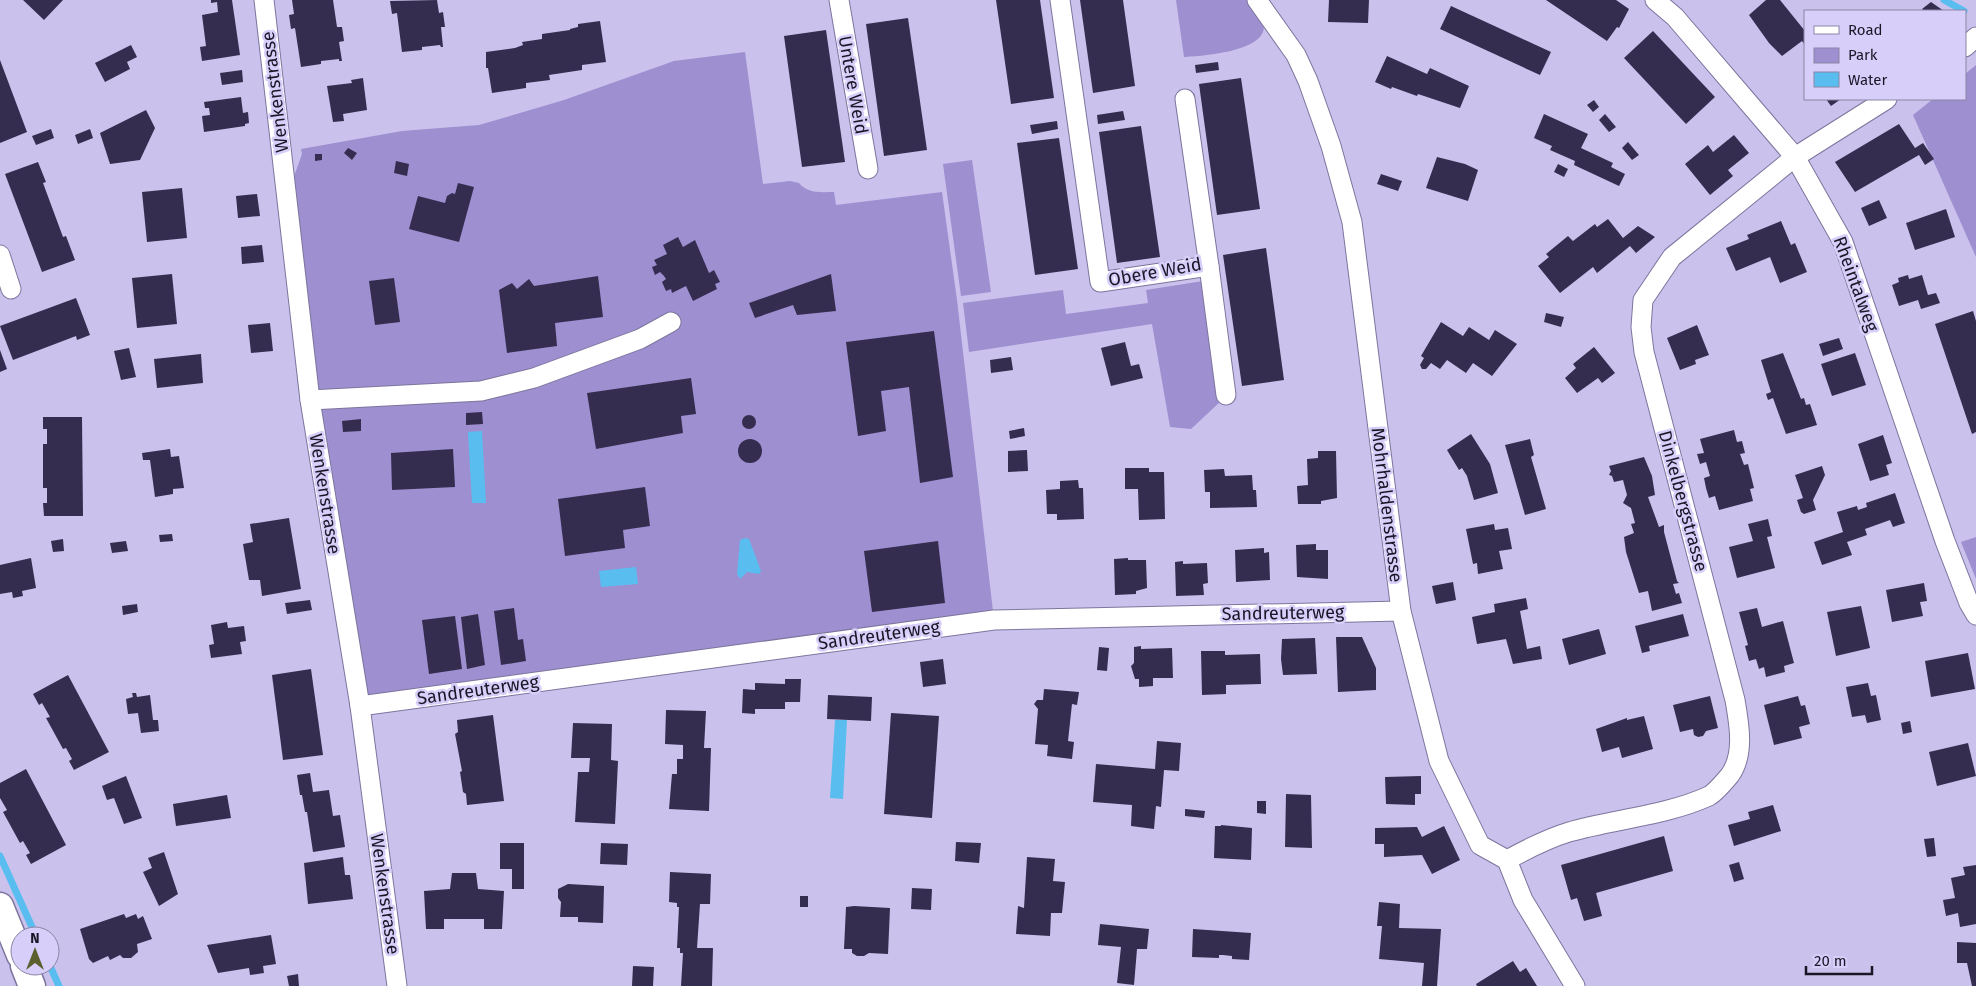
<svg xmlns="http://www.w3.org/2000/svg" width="1976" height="986" viewBox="0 0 1976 986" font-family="'Fira Sans',sans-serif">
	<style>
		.green { fill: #9d8fd0 }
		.water { fill: #5abdf0 }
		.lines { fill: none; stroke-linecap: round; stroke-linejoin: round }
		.stream { stroke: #5abdf0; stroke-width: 7 }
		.building { fill: #352d4f }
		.street-casing { stroke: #7d759d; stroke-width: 21 }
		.secondary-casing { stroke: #7d759d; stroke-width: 29 }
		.street { stroke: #fff; stroke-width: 19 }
		.secondary { stroke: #fff; stroke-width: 26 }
		.labels { text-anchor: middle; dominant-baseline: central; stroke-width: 5; stroke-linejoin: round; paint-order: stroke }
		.street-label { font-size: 18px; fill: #191625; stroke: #d7cffa }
	</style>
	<rect width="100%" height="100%" fill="#cac2ec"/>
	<g class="green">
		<path d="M1176 0H1247C1252 7 1264 18 1264 26 1265 52 1201 56 1184 57Z"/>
		<path d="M745 52 763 184 790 181 799 183C808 194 821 192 834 192L836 205 942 192 957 300 994 620 360 706 287 196 302 154 301 149 402 131 479 125 564 100 674 61Z"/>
		<polygon points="1976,65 1976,257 1913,115 1933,99 1965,99 1965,74"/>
		<polygon points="972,160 991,292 961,296 943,164"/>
		<polygon points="1203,281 1221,401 1191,429 1170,427 1152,324 969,352 963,303 1063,290 1066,314 1148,303 1146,290"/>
		<polygon points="1976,537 1976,579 1961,542"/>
	</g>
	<g class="water">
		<polygon points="482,431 486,503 472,503 468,432"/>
		<polygon points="745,538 749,539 761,571 759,574 747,572 740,579 737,574 740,540"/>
		<polygon points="636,567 638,584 601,587 599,571"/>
		<polygon points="835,720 847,720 843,799 830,798"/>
	</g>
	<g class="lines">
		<g class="stream">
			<polyline points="1944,0 1964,11"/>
			<polyline points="0,856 36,936"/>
			<polyline points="50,966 59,986"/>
		</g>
	</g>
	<g class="building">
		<polygon points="23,0 63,0 44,20"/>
		<polygon points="211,0 232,0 240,55 202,61 200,47 206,46 202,15 218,12 217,2 211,3"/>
		<polygon points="292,0 333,0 337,27 342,27 344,41 339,42 342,61 339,61 339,59 321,61 321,64 301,67 295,28 291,29 289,15 294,14"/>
		<polygon points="437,0 439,13 443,12 445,27 441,27 443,47 441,47 440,45 422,47 422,50 402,52 397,13 392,14 390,1"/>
		<polygon points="996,0 1040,0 1054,98 1011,104"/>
		<polygon points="1080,0 1123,0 1135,86 1093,93"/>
		<polygon points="1329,0 1369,0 1368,23 1328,22"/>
		<polygon points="1546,0 1616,0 1629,9 1619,28 1617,27 1607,41"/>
		<polygon points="1766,0 1780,0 1805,31 1805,45 1802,41 1782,56 1769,43 1749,15"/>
		<polygon points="1931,2 1944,11 1924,11 1922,9"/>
		<polygon points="1451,6 1551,52 1540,75 1440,29"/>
		<polygon points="908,18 927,150 884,156 866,24"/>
		<polygon points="600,21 606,62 582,65 582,70 549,75 550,80 526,83 526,88 492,93 488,68 486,68 486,52 515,48 523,45 522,42 542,39 542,34 570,30 570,29 578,27 578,24"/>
		<polygon points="826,30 845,162 802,167 784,36"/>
		<polygon points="1653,31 1715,97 1686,124 1624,58"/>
		<polygon points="131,45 137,57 127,62 130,69 105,82 95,63"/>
		<polygon points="1387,56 1427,74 1430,68 1469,86 1460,108 1418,94 1417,96 1392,87 1391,89 1375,82"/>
		<polygon points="0,60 27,132 0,143"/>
		<polygon points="1218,62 1219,70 1196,73 1195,65"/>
		<polygon points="242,70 243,82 222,85 220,73"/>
		<polygon points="363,78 367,110 343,114 344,121 333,122 327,86 352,83 351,80"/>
		<polygon points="1241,78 1260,209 1217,215 1199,84"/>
		<polygon points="241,97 243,113 248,112 249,123 245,124 245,126 204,132 202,116 210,115 209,108 205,108 204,102"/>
		<polygon points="1826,99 1841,99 1831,106"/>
		<polygon points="1594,100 1599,107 1593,112 1587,105"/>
		<polygon points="146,110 155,128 140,160 110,164 100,133"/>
		<polygon points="1123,111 1125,120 1098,124 1097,115"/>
		<polygon points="1544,114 1588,134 1581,148 1613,163 1611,167 1625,174 1619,186 1574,165 1575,161 1550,150 1552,146 1534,138"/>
		<polygon points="1605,114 1616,127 1609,132 1599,120"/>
		<polygon points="1057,121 1058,129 1032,134 1030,125"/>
		<polygon points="1899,124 1915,148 1923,143 1934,159 1925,165 1919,155 1855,192 1835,162"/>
		<polygon points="1141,126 1160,257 1117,263 1099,132"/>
		<polygon points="51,129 54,138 36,145 32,136"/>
		<polygon points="90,129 93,138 78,144 75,135"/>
		<polygon points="1734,135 1749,153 1728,170 1733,176 1710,195 1685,164 1708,145 1713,152"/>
		<polygon points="1059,138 1078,269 1035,275 1017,143"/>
		<polygon points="1628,142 1639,155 1632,160 1622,148"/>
		<polygon points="348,148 357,153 352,160 344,153"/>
		<polygon points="315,154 322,154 322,160 315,161"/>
		<polygon points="1437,157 1465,164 1478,170 1468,201 1426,188"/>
		<polygon points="396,161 409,164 407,176 394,173"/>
		<polygon points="38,162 46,182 43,183 63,237 66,236 75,260 42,272 5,174"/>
		<polygon points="1558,164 1568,169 1564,177 1554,172"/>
		<polygon points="1381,174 1402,181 1398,191 1377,184"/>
		<polygon points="458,183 474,187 459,242 409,229 418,196 445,203 447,196 452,193 455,194"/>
		<polygon points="182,188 187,238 147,242 142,192"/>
		<polygon points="257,194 260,216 238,218 236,196"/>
		<polygon points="1879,200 1887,218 1869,226 1861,208"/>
		<polygon points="1946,209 1955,237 1915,250 1906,223"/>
		<polygon points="1608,219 1623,238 1638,226 1655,237 1636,253 1630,246 1597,273 1593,267 1560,293 1538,266 1549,257 1546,254 1568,236 1573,241 1595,224 1597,227"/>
		<polygon points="1781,221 1791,245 1795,243 1807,272 1780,283 1770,257 1736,271 1726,248 1749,239 1747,235"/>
		<polygon points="678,237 683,247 695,240 709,273 714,270 720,282 715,284 717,289 693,301 686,286 672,293 671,289 666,291 662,282 666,279 664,276 660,272 655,275 652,267 657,265 654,260 667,254 663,245"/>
		<polygon points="262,245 264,262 242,264 241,247"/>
		<polygon points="1266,248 1284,380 1242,386 1223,255"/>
		<polygon points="172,274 177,324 137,328 132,278"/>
		<polygon points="831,274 836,311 797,315 793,305 755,318 749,303"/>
		<polygon points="1908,275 1909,279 1922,275 1928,295 1936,293 1940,303 1921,309 1918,300 1899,306 1892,285 1899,282 1898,278"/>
		<polygon points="598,276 603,317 555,323 557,346 507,353 499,290 512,283 517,289 529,279 534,286"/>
		<polygon points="394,278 400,322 375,325 369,281"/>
		<polygon points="76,298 90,335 77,340 76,336 13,360 0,326"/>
		<polygon points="1973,311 1976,321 1976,432 1972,434 1935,324"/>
		<polygon points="1546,313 1564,317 1561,327 1544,322"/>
		<polygon points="1441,322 1463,336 1469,327 1489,340 1495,330 1517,344 1492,376 1473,363 1466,373 1447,360 1440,369 1431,363 1426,369 1422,369 1420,365 1424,358 1421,356"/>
		<polygon points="270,323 273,351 251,353 248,325"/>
		<polygon points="1697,325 1709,355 1695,360 1696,364 1680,370 1667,338"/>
		<polygon points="934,331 953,477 920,483 909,387 881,391 886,431 858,436 846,342"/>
		<polygon points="1839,338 1843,349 1823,356 1819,344"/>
		<polygon points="1125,342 1131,366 1139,364 1143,378 1111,386 1101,348"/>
		<polygon points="1594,347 1615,373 1602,383 1598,378 1577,393 1565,378 1576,368 1573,364"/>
		<polygon points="129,348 136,377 121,380 114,351"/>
		<polygon points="0,350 7,369 0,372"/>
		<polygon points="1783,353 1801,399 1804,398 1806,405 1810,404 1817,425 1786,434 1773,398 1768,400 1766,394 1771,392 1761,360"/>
		<polygon points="1855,353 1866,385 1832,396 1821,364"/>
		<polygon points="201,354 203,383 157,388 154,359"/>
		<polygon points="1011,357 1013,370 991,373 990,360"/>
		<polygon points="691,378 696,414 681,416 683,433 596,449 587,393"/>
		<polygon points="482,412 483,424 466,425 466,413"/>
		<circle cx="749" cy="422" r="7"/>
		<polygon points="43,417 82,417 83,516 44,516 43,503 47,503 47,488 43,488 43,444 47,444 47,429 43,429"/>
		<polygon points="361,419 361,431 343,432 342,421"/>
		<polygon points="1024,428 1025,436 1010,439 1009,431"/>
		<polygon points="1734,430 1737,442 1742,441 1745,453 1740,454 1744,465 1748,464 1754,488 1750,489 1753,501 1719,510 1715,496 1709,498 1706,488 1704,478 1710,476 1706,462 1700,464 1697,454 1704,453 1700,439"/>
		<polygon points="1471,434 1490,464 1498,493 1474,500 1467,476 1462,468 1459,470 1447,450"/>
		<polygon points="1883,435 1892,463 1886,465 1889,475 1870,481 1858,444"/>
		<circle cx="750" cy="451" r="12"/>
		<polygon points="1530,439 1534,455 1531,457 1546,509 1525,515 1505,445"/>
		<polygon points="170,449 171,457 179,456 184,488 173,489 173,494 155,497 150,460 143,460 142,453"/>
		<polygon points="453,449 455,487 392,490 391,453"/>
		<polygon points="1027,450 1028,471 1008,472 1008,451"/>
		<polygon points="1318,451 1336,451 1337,498 1321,501 1321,504 1298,504 1297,486 1308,485 1307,459 1318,458"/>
		<polygon points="1644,457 1652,476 1655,495 1648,497 1659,527 1664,525 1664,532 1677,581 1679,583 1673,584 1676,594 1679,593 1682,603 1652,611 1648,591 1639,593 1626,552 1624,537 1634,533 1631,524 1635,523 1631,508 1623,503 1627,495 1623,480 1614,482 1612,476 1609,475 1611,471 1609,466"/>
		<polygon points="1822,466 1825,475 1813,500 1816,510 1804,514 1801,512 1797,500 1803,498 1795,475"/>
		<polygon points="1125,468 1149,468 1149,472 1164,472 1165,519 1139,520 1138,489 1125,489"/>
		<polygon points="1224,469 1225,476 1252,475 1253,490 1256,490 1257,507 1210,508 1210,492 1205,492 1204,470"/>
		<polygon points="1078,480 1079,488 1083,488 1084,519 1057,520 1057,514 1047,514 1046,490 1060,489 1060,481"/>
		<polygon points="645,487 650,526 623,530 625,548 565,556 558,499"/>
		<polygon points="1895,493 1905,523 1893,527 1890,520 1865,529 1867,535 1847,542 1852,555 1822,565 1814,542 1843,532 1837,512 1857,506 1858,510 1867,507 1866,503"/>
		<polygon points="289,518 301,589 262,596 260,580 249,580 243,544 253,542 250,524"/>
		<polygon points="1768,519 1772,536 1767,537 1775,568 1737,578 1729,547 1753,541 1748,524"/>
		<polygon points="1494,524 1495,530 1508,528 1512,549 1499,551 1503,569 1478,574 1477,563 1473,564 1466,529"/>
		<polygon points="172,534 173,541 160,542 159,535"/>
		<polygon points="63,539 64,551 53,552 51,541"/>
		<polygon points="126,541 128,551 112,553 110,543"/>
		<polygon points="938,541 945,603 872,612 864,551"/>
		<polygon points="1316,544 1316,550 1328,550 1328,579 1297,577 1296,545"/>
		<polygon points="1264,548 1264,553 1269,552 1270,580 1236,582 1235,550"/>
		<polygon points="31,558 36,588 22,591 23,596 13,598 12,592 0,594 0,565"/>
		<polygon points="1128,558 1128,560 1146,560 1147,588 1136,591 1136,594 1115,595 1114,559"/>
		<polygon points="1183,561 1183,564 1207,563 1208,583 1203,584 1204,595 1176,596 1175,562"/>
		<polygon points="1453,582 1456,600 1436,604 1432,586"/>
		<polygon points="1924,583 1927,601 1920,602 1923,616 1892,622 1886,590"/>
		<polygon points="1526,598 1528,609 1520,611 1527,649 1540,646 1542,659 1513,664 1506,639 1477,644 1472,617 1495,612 1494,604"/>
		<polygon points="310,600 312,610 287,614 285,603"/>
		<polygon points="137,604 138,612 123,615 122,606"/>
		<polygon points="1861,606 1870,648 1836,656 1827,612"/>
		<polygon points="514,608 518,640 523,639 526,661 501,665 494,611"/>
		<polygon points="1757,608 1762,627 1783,621 1794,663 1784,666 1785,672 1766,677 1764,667 1759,669 1756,659 1749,661 1745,646 1748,645 1739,612"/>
		<polygon points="478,614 485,665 467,669 461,617"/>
		<polygon points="1683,614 1689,636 1649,646 1650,651 1642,653 1635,626"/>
		<polygon points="455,616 462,669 429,674 422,620"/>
		<polygon points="227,622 228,628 244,626 246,641 240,642 242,654 211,658 209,645 214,644 211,625"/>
		<polygon points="1599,629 1606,654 1569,665 1562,639"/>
		<polygon points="1336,637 1362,637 1376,668 1376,690 1338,692"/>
		<polygon points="1315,638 1317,674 1283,675 1281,659 1282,639"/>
		<polygon points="1141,646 1141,649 1172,648 1173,678 1153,678 1153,686 1139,687 1139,679 1135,679 1131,666 1134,663 1134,647"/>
		<polygon points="1099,647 1109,648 1107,671 1097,670"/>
		<polygon points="1201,651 1225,651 1225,655 1260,654 1261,684 1226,685 1226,694 1202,695"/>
		<polygon points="1968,653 1975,689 1931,697 1925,661"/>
		<polygon points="943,659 946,684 923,687 920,662"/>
		<polygon points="311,669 323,755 283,760 272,675"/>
		<polygon points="68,675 109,752 74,770 69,761 72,759 66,748 63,749 46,718 50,717 42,703 39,705 33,694"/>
		<polygon points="785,679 801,679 800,702 785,702 785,709 755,709 755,714 742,713 743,689 755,690 755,683 785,684"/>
		<polygon points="1868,683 1871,696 1876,695 1881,720 1867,723 1865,715 1852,717 1846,687"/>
		<polygon points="1044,689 1079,692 1077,705 1072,704 1068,741 1074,742 1072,759 1047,756 1048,745 1035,744 1038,709 1034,704 1037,700 1043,700"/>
		<polygon points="132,693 136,693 137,697 150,695 153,720 158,720 159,731 141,733 138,713 128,714 126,699 133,697"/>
		<polygon points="828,695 872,697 871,721 827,719"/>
		<polygon points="1710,696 1718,728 1706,731 1703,736 1698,737 1694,735 1693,729 1680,732 1673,705"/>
		<polygon points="1798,696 1801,706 1805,705 1810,724 1799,727 1802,738 1774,745 1764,705"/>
		<polygon points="666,710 706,711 704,748 711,748 709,811 669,809 672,774 677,774 677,759 683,759 683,745 665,744"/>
		<polygon points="891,713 939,716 932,818 884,814"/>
		<polygon points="493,715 504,801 467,805 466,794 463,792 460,772 462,771 455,734 458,732 457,720"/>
		<polygon points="1644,716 1653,749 1622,758 1619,747 1602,752 1596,729 1627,718 1627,720"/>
		<polygon points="1910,721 1912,732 1903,734 1901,723"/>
		<polygon points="573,723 612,724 611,760 618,761 615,824 575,822 578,772 589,772 590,758 571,758"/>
		<polygon points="1157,741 1181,743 1179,771 1164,770 1161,807 1156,806 1154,829 1131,826 1132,805 1093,802 1096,764 1155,769"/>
		<polygon points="1968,743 1976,776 1937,786 1929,752"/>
		<polygon points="26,769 66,845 31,864 26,855 30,853 23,841 20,843 3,812 7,810 0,798 0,783"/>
		<polygon points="310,773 313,792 329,790 333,816 340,815 345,847 313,852 307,812 305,812 302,795 300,795 297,775"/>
		<polygon points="126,776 142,818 124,824 114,798 107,800 102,786"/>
		<polygon points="1421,776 1421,794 1415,794 1415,805 1386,804 1385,777"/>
		<polygon points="1286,794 1311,795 1312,848 1285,847"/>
		<polygon points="227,795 231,818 176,826 173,804"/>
		<polygon points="1257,801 1266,801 1266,814 1257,813"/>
		<polygon points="1773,805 1781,831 1734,846 1728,825 1750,819 1748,812"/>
		<polygon points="1185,809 1205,811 1204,818 1185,816"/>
		<polygon points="1221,825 1252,828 1251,860 1214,858 1215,826 1221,826"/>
		<polygon points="1444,826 1460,860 1432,874 1422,855 1384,857 1384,844 1375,844 1375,828 1417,827 1422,837"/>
		<polygon points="1664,836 1673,871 1596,893 1602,916 1584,921 1577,898 1571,900 1561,865"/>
		<polygon points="1934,838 1936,856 1927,857 1924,839"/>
		<polygon points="956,842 981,843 979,863 955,861"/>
		<polygon points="500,843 524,843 524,889 512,889 512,869 500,869"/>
		<polygon points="601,843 628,844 627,865 600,864"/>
		<polygon points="164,852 178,894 159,906 143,872 152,868 148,858"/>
		<polygon points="343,857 345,875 350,875 353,899 308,904 304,863"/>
		<polygon points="1027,857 1055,859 1053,881 1065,882 1062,913 1051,913 1050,936 1016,934 1018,906 1024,908"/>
		<polygon points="1739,862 1744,879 1734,882 1729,865"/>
		<polygon points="1976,865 1976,924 1960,927 1958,913 1946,916 1943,900 1955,898 1951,878 1965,875 1963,867"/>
		<polygon points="670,872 711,874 710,904 700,904 697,948 713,948 712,986 681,986 683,953 680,953 680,948 677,948 679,907 677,907 677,903 669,902"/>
		<polygon points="452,873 476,873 478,889 504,891 502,929 484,929 484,919 444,919 444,929 426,929 424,891 450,889"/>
		<polygon points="568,884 604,886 603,923 578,922 578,917 560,917 561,902 558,898 558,889"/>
		<polygon points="912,888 932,889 931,910 911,909"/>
		<rect x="800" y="896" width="8" height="11"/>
		<polygon points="1379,902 1400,904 1399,928 1441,929 1437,986 1422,986 1424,963 1379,959 1382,926 1377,926"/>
		<polygon points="854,906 890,908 888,954 869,953 864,956 857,956 852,953 852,949 844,949 846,907"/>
		<polygon points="124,914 126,918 136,914 138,919 143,916 152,939 137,944 138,952 131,958 123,958 120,955 110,960 108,956 93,963 89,959 80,929"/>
		<polygon points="1100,924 1149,929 1147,949 1137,949 1134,985 1117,983 1121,947 1098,945"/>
		<polygon points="1193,929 1251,933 1249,960 1232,959 1232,956 1223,955 1219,955 1219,958 1192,957"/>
		<polygon points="271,935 276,964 263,966 264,973 250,975 249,968 218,973 207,945"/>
		<polygon points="1957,942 1976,943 1976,986 1972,986 1967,963 1957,963"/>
		<polygon points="1513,961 1520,972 1526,968 1537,986 1477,986 1476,984"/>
		<polygon points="633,966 654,967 653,986 632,986"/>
		<polygon points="298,974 299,986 289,986 287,976"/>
	</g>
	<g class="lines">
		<defs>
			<g id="street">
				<polyline points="264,0 310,400 360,706 397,986"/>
				<polyline points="839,0 868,169"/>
				<polyline points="1060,0 1100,282 1209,266 1185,99"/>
				<polyline points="1257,0 1296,55 1308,81 1331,146 1352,222 1401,611 1439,761 1480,845 1507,860 1523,900 1575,986"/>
				<polyline points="1655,0 1675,17 1795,157 1843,242 1945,541 1969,603 1976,615"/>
				<polyline points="1965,47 1976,37"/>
				<polyline points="0,255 11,289"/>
				<polyline points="1209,266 1226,395"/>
				<polyline points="310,400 481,391 534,378 640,339 671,322"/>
				<polyline points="360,706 994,620 1401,611"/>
				<path d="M1507 860C1527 849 1546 839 1569 832 1614 819 1665 816 1709 796 1716 792 1725 781 1730 775 1745 754 1739 723 1735 700L1644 352 1641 327 1643 300 1672 257 1795 157 1887 99"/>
			</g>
			<g id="secondary">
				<polyline points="0,906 20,955"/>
				<polyline points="24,966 32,986"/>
			</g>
		</defs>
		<use href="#street" class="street-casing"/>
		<use href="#secondary" class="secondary-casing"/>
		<use href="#street" class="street"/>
		<use href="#secondary" class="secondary"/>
	</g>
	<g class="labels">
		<g class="street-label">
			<text transform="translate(853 85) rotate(80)">Untere Weid</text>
			<text transform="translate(275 92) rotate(-97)">Wenkenstrasse</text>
			<text transform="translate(1155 272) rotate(-10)">Obere Weid</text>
			<text transform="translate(1856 284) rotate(70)">Rheintalweg</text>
			<text transform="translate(325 494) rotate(81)">Wenkenstrasse</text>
			<text transform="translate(1683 501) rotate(75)">Dinkelbergstrasse</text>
			<text transform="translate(1387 505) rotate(83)">Mohrhaldenstrasse</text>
			<text transform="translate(1283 613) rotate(-1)">Sandreuterweg</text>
			<text transform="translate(879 635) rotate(-8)">Sandreuterweg</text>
			<text transform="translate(478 690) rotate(-8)">Sandreuterweg</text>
			<text transform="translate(385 894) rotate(82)">Wenkenstrasse</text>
		</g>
	</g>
	<rect x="1804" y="10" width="162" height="90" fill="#d7cffa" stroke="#8b85a5"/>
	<rect x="1814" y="26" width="25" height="8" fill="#ffffff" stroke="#8b85a5"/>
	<text x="1848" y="35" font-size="15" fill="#191625">Road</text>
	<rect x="1814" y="48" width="25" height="15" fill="#9d8fd0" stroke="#8b85a5"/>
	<text x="1848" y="60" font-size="15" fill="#191625">Park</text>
	<rect x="1814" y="72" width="25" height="15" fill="#5abdf0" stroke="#8b85a5"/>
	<text x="1848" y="85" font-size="15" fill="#191625">Water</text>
	<g transform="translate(35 951)"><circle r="24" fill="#d7cffa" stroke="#8b85a5"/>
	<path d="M0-4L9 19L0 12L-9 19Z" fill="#5b602e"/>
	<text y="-8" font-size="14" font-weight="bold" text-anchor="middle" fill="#191625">N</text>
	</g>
	<path d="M1806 966v8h66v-8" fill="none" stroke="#191625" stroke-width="2.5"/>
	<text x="1814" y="966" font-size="15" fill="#191625" stroke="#d7cffa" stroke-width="4" paint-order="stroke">20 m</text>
</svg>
